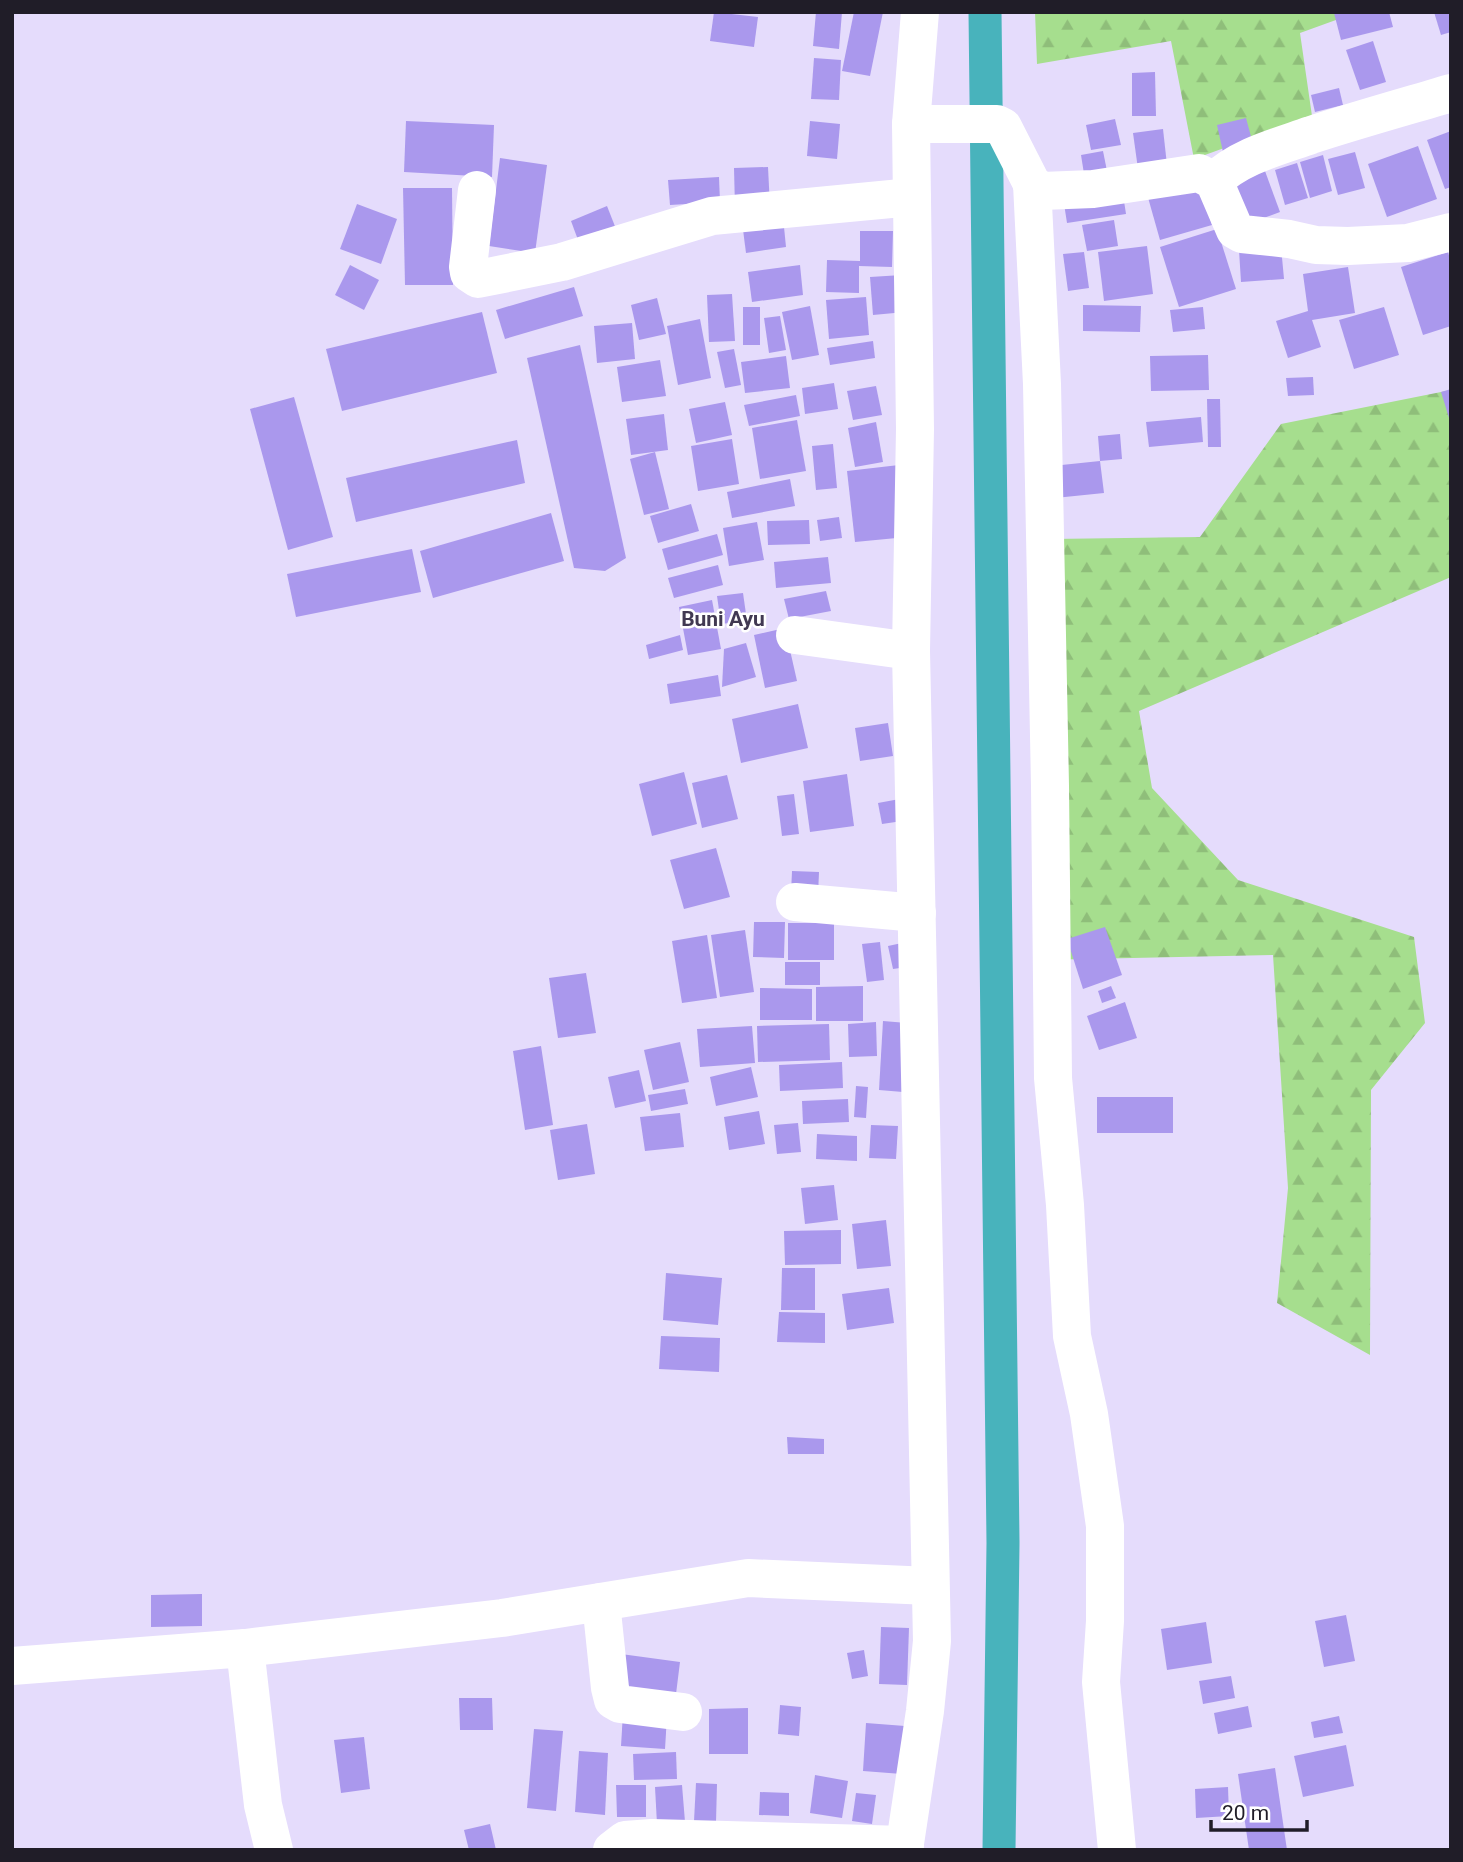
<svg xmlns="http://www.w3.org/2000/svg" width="1463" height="1862" viewBox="0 0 1463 1862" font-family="Roboto,sans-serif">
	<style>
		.forest { fill: url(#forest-firs) }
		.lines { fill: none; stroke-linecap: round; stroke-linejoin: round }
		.canal { stroke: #48b3bc; stroke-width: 33 }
		.building { fill: #aa98ed }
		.minor { stroke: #fff; stroke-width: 38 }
		.labels { text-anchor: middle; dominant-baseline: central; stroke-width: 5; stroke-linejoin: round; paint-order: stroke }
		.quarter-label { font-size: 21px; font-weight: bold; fill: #413952; stroke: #fff }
	</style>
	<defs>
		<pattern id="forest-firs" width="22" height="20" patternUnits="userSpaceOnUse" patternTransform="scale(1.75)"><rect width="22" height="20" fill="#a6de8e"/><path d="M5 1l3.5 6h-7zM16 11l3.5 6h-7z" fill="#8fbe7a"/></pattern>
	</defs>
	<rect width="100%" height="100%" fill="#e5dcfc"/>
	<g class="forest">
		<polygon points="1035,12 1358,12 1300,33 1312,116 1194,159 1171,41 1037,64"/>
		<polygon points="1451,390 1451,577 1139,711 1152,788 1238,880 1414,937 1425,1023 1371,1090 1370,1355 1277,1303 1288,1188 1273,955 1039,960 1051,539 1200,537 1281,424"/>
	</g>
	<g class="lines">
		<polyline class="canal" points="985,12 1003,1543 999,1850"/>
	</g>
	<g class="building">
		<polygon points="714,12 758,17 754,47 710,41"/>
		<polygon points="816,12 842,12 839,49 813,46"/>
		<polygon points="854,12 883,12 870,76 842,71"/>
		<polygon points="1337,12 1389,12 1393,27 1341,40 1334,13"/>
		<polygon points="1434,12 1451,12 1451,32 1441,35"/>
		<polygon points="1373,41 1386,82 1360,90 1346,50"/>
		<polygon points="814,58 841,60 839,100 811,99"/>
		<polygon points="1155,72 1156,116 1132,116 1132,73"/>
		<polygon points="1339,88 1343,105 1315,112 1311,95"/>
		<polygon points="1246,118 1253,144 1223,152 1217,125"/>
		<polygon points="1115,119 1121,145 1091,150 1086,125"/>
		<polygon points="406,121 494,125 492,177 404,172"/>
		<polygon points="810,121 840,124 837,159 807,156"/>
		<polygon points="1163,129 1167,165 1138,169 1133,133"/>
		<polygon points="1451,131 1451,187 1445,189 1427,140"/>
		<polygon points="1418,146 1437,199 1387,217 1368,164"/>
		<polygon points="1103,151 1108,176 1085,180 1081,155"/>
		<polygon points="1355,152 1365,188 1338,195 1328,159"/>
		<polygon points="1323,155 1332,191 1310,198 1300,162"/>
		<polygon points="500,158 547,165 535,253 489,246"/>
		<polygon points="1297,163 1308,198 1285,205 1275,170"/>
		<polygon points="768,167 770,207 735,208 734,168"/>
		<polygon points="1265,171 1280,212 1247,224 1233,183"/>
		<polygon points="719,177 720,202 670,205 668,180"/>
		<polygon points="1199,182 1212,225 1160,240 1147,194"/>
		<polygon points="403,188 452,188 453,285 405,285"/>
		<polygon points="1122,188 1126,214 1067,223 1063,197"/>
		<polygon points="357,204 397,219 381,264 340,249"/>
		<polygon points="607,206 618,234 581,248 571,221"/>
		<polygon points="783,217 786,247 746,253 742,222"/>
		<polygon points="1114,220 1118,246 1087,251 1082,225"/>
		<polygon points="1217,229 1236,289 1179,307 1160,247"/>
		<polygon points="860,231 893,231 892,267 859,266 859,293 826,292 827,260 860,261"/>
		<polygon points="1147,246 1153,294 1104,301 1098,252"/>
		<polygon points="1281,247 1284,279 1241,282 1239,250"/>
		<polygon points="1084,252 1089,288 1068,291 1063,254"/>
		<polygon points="1448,252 1451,262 1451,326 1423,335 1401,267"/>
		<polygon points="350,265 379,280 364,310 335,295"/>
		<polygon points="800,265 803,295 752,302 748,272"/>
		<polygon points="1348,267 1355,313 1312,320 1321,347 1288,358 1276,321 1308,311 1303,274"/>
		<polygon points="902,275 905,312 873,315 870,277"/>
		<polygon points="574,287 583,316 505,339 496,310"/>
		<polygon points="732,294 735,341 709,342 707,295"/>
		<polygon points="866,297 869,335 829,339 826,300"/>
		<polygon points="657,298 666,334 639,340 631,305"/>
		<polygon points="1083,305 1141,306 1140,332 1083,331"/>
		<polygon points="810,306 819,355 792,360 782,312"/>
		<rect x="743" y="307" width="17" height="38"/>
		<polygon points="1203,307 1205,329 1173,332 1170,310"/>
		<polygon points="1384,307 1399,355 1354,369 1339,320"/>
		<polygon points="482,312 497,373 342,411 326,349"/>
		<polygon points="780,316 786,350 769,353 764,318"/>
		<polygon points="700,319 711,378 678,385 667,326"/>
		<polygon points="632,323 635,359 597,363 594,326"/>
		<polygon points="873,341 875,358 830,365 827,348"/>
		<polygon points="580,345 626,558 605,571 574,568 527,358"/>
		<polygon points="734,349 741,385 725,388 717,352"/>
		<polygon points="1208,355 1209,390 1151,391 1150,356"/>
		<polygon points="786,356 790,388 745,393 741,362"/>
		<polygon points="660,360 666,396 622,402 617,367"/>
		<polygon points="1313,377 1314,395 1288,396 1286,378"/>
		<polygon points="834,383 838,409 805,414 802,388"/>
		<polygon points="876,386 882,415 853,420 847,391"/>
		<polygon points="1451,389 1451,421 1450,421 1441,392"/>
		<polygon points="796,395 800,416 749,426 744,405"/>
		<polygon points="294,397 333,537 288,550 250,409"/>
		<polygon points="1207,399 1220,399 1221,447 1208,447"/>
		<polygon points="725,402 732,435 696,443 689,409"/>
		<polygon points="664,414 668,450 631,455 626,419"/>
		<polygon points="1201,417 1203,442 1149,447 1146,422"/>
		<polygon points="797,420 806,471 760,479 752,428"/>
		<polygon points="876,422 883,462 855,467 848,428"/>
		<polygon points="1120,434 1122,459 1100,461 1104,493 1055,498 1052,466 1100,461 1098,436"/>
		<polygon points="732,439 739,484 698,491 691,446"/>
		<polygon points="517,440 525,483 356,522 346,478"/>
		<polygon points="833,444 837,488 816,490 812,446"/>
		<polygon points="655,452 669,509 644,515 630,459"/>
		<polygon points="899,465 907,537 855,542 847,471"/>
		<polygon points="790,479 795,506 732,518 727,492"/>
		<polygon points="691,504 699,531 658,543 650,516"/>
		<polygon points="551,513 564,561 433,598 420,551"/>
		<polygon points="839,517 842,538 820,541 817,520"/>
		<polygon points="809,520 810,544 768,545 767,521"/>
		<polygon points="757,522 764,560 729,566 723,528"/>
		<polygon points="717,534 723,555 668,570 662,549"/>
		<polygon points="412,549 421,592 296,617 287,574"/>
		<polygon points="828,557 831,583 776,588 774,562"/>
		<polygon points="718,565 723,585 674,598 668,578"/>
		<polygon points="826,591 831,611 789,619 784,599"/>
		<polygon points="743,593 747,621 721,624 717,596"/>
		<polygon points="712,600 721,649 688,655 679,607"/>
		<polygon points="785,628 797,681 765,688 754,635"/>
		<polygon points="680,635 683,650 649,659 646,645"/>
		<polygon points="746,643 756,677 722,687 724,649"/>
		<polygon points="718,675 721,696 670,704 667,684"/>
		<polygon points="798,704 808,748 741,763 732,719"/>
		<polygon points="888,723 893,756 860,761 855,728"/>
		<polygon points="684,772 697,824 652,836 639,784"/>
		<polygon points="847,774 854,826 810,832 803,781"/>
		<polygon points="727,775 738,819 702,828 692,783"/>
		<polygon points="794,794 799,834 782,836 777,796"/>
		<polygon points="905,798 909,820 882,824 878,803"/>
		<polygon points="716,848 730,897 684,909 670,860"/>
		<polygon points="792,871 819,872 818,895 791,894"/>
		<polygon points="754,922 785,922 784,958 753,957"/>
		<rect x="788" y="923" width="46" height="37"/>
		<polygon points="1105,927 1122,975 1083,989 1067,939"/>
		<polygon points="745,930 754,992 720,997 711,935"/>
		<polygon points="707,935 717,998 682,1003 672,941"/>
		<polygon points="880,942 884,980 867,982 862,944"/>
		<polygon points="902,943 907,967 893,969 888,946"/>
		<rect x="785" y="962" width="35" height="23"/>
		<polygon points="586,973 596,1033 558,1038 549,978"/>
		<polygon points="863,986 863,1021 816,1021 816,987"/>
		<polygon points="1111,986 1116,998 1102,1003 1098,991"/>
		<polygon points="760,988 812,989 812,1020 760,1020"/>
		<polygon points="1125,1002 1137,1038 1099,1050 1087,1016"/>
		<polygon points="883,1021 907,1023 903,1092 879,1090"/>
		<polygon points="876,1022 877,1056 849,1057 848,1024"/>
		<polygon points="829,1024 830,1060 758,1062 757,1026"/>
		<polygon points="752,1026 755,1063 700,1067 697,1029"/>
		<polygon points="680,1042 689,1082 653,1090 644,1050"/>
		<polygon points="541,1046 553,1125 525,1130 513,1051"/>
		<polygon points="842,1062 843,1088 780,1091 779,1065"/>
		<polygon points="751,1067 758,1097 716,1106 710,1077"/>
		<polygon points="639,1070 646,1101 615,1108 608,1077"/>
		<polygon points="856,1086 868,1087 866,1118 854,1117"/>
		<polygon points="685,1089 688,1104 651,1111 648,1095"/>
		<rect x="1097" y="1097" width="76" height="36"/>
		<polygon points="848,1099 849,1122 803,1124 802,1101"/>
		<polygon points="759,1111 765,1144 729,1150 724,1117"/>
		<polygon points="680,1113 684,1147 645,1151 640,1117"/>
		<polygon points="798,1123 801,1152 777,1154 774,1125"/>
		<polygon points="587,1124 595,1174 558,1180 550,1130"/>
		<polygon points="871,1125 898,1126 896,1159 869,1158"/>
		<polygon points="817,1134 857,1136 857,1161 816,1159"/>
		<polygon points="834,1185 838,1220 805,1224 801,1188"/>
		<polygon points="886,1220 891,1266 857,1269 852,1224"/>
		<polygon points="841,1230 841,1264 785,1265 784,1231"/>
		<polygon points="782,1268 815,1268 815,1310 781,1310"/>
		<polygon points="666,1273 722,1278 718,1325 663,1320"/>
		<polygon points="889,1288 894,1323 847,1330 842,1294"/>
		<polygon points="779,1312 825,1313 825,1343 777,1342"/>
		<polygon points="661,1336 720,1338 719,1372 659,1369"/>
		<polygon points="787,1437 824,1439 824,1454 788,1454"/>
		<polygon points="202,1594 202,1626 151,1627 151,1595"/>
		<polygon points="1346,1615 1355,1661 1324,1667 1315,1621"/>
		<polygon points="1206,1622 1212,1663 1167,1670 1161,1629"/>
		<polygon points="881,1627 909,1628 907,1685 879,1684"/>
		<polygon points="864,1650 868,1676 852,1679 847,1653"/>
		<polygon points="621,1654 680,1662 676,1694 616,1686"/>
		<polygon points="1231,1676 1235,1698 1203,1704 1199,1681"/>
		<polygon points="459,1698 492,1698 493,1730 460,1730"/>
		<polygon points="780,1705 801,1707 799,1736 778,1734"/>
		<polygon points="1248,1706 1252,1727 1218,1734 1214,1713"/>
		<polygon points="748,1708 748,1754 709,1754 709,1709"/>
		<polygon points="623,1713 667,1716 665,1749 621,1746"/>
		<polygon points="1339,1716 1343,1733 1314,1738 1311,1722"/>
		<polygon points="866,1723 905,1726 902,1774 863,1771"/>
		<polygon points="534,1729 563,1731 556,1811 527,1808"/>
		<polygon points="364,1737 370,1789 341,1793 334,1740"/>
		<polygon points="1346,1745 1354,1786 1303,1797 1294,1756"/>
		<polygon points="579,1751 608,1753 605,1815 575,1812"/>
		<polygon points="676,1752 677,1779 634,1780 633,1754"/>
		<polygon points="1275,1768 1287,1850 1249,1850 1238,1774"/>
		<polygon points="815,1775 848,1781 842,1818 810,1813"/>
		<polygon points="696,1783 717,1784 716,1822 694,1821"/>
		<polygon points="616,1785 646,1785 646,1817 617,1817"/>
		<polygon points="682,1785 685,1822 657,1824 655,1787"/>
		<polygon points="1228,1787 1229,1816 1196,1818 1195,1789"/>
		<polygon points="760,1792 789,1793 789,1816 759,1815"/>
		<polygon points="856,1793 876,1795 872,1824 852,1821"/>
		<polygon points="490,1824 496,1850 469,1850 464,1830"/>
	</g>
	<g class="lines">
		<g class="minor">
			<polyline points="911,124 997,124 1003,127 1032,184 1042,191 1093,189 1199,173 1214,181 1235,230 1242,234 1289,239 1316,245 1348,246 1408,243 1451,232"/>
			<path d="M1214 181C1240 156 1277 147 1311 135 1357 120 1404 107 1451 93"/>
			<polyline points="1032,184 1042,384 1050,786 1053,1078 1065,1205 1072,1336 1089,1414 1105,1526 1105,1621 1101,1682 1117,1850"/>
			<polyline points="477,190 468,267 469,273 478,279 562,262 712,216 912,197"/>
			<polyline points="795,635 911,651"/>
			<polyline points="795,902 917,913"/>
			<polyline points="601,1602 610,1688 613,1700 620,1704 683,1712"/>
			<polyline points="245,1648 502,1618 748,1578 930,1586"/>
			<polyline points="12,1666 245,1648 263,1805 274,1850"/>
			<polyline points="612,1850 625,1840 652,1838 905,1845"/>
			<polyline points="904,1850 925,1711 932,1641 911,651 915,429 911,124 920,12"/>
		</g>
	</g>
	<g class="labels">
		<g class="quarter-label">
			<text x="723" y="619">Buni Ayu</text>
		</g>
	</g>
	<rect width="1463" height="1862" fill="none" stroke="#201d28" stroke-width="28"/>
	<path d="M1211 1820v10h96v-10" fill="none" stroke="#201d28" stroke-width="3.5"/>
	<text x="1222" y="1820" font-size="21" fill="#201d28" stroke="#ffffff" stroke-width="5" paint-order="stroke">20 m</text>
</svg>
